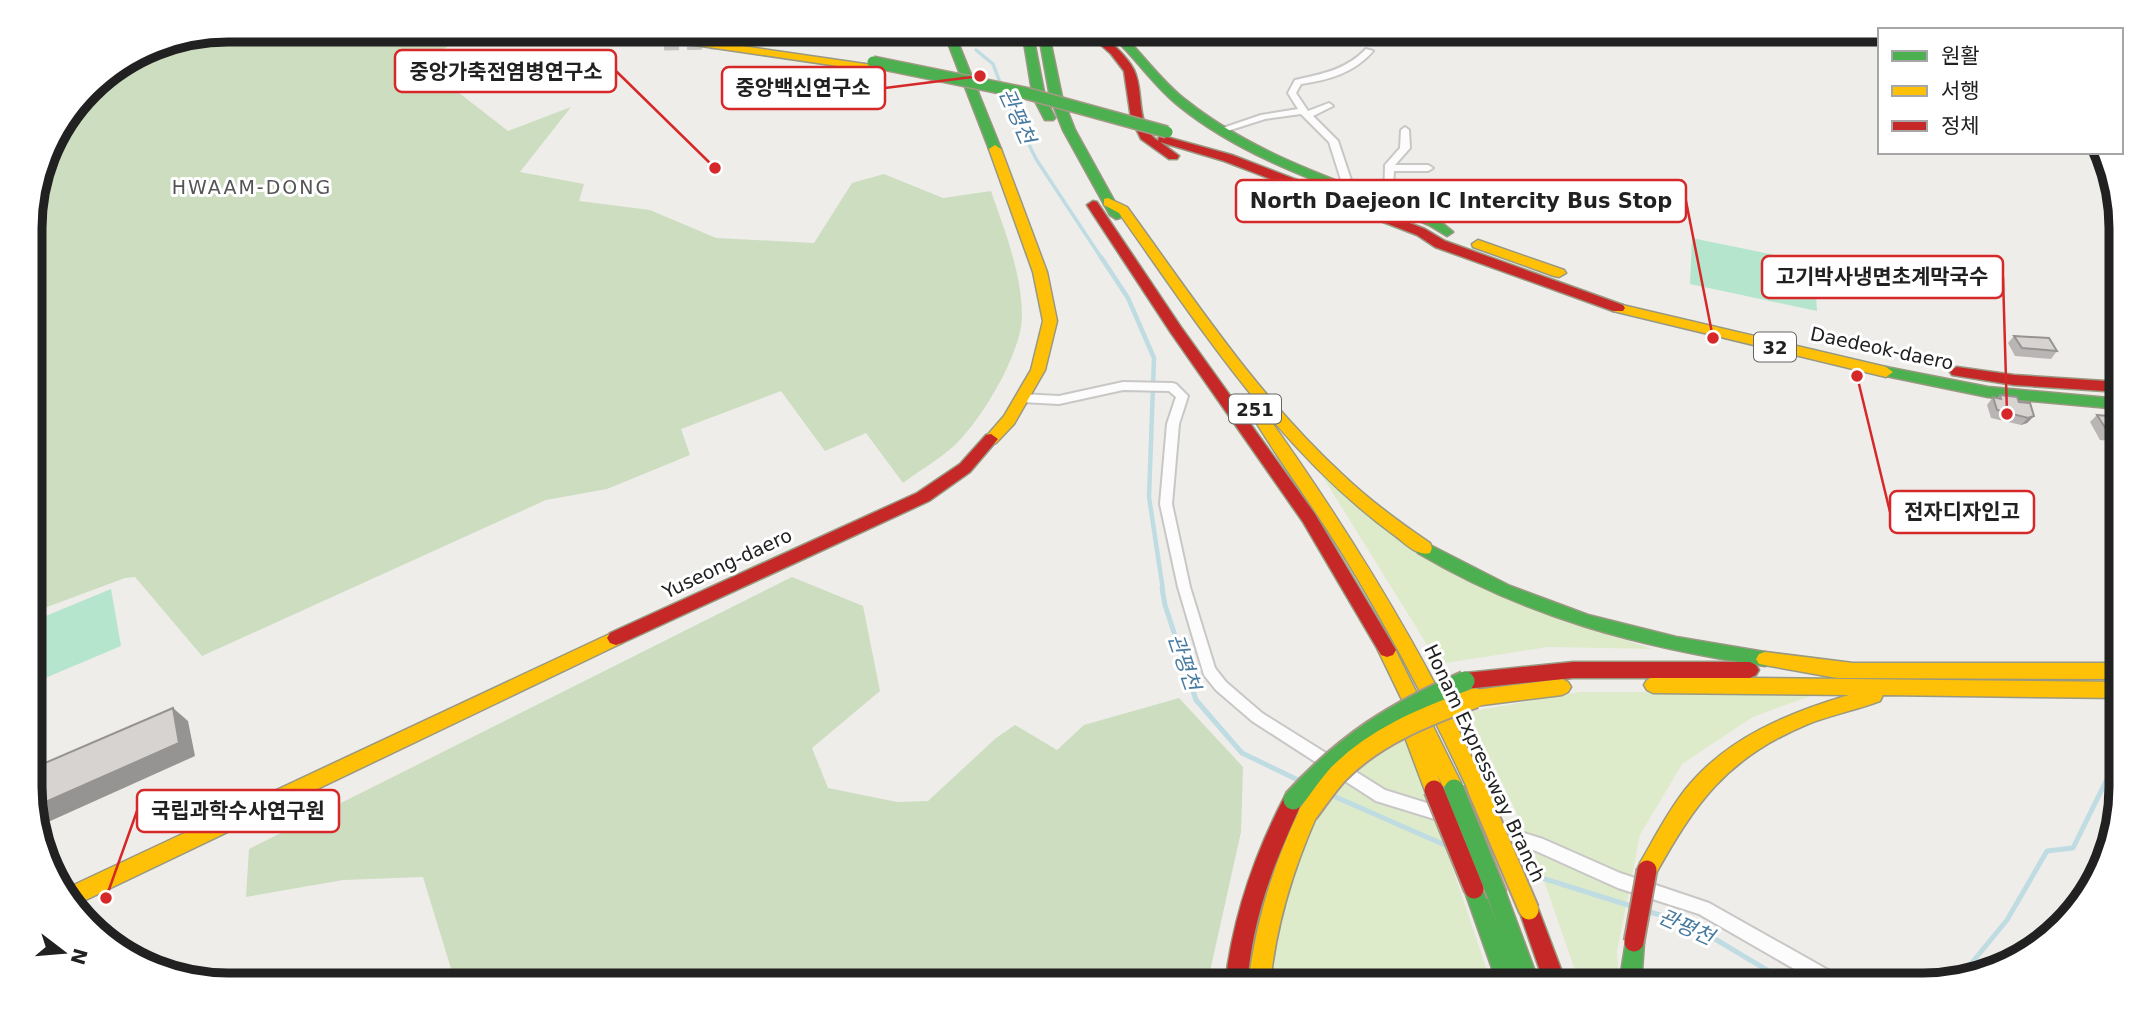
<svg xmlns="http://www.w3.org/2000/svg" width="2151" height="1015" viewBox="0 0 2151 1015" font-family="'DejaVu Sans','Noto Sans KR',sans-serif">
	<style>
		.grass { fill: #deebca }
		.forest { fill: #ccddc0 }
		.pitch { fill: #b6e5ce }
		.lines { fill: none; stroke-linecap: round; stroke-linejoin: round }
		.stream-far2 { stroke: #bfdce2; stroke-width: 3.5 }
		.stream-far1 { stroke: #bfdce2; stroke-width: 4.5 }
		.stream { stroke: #bfdce2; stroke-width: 5 }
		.primary-tunnel { stroke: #c6c4c2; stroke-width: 15; stroke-dasharray: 15 8; stroke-linecap: butt }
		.street-casing { stroke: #c8c7c6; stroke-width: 4 }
		.fast-casing { stroke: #999982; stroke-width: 3 }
		.slow-casing { stroke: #999982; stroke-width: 3 }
		.jam-casing { stroke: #999982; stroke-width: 3 }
		.street { fill: #fdfcfc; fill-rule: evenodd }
		.fast { fill: #4caf50; fill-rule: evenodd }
		.slow { fill: #ffc107; fill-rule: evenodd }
		.jam { fill: #c62828; fill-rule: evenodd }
		.fast-bridge-far1-casing { stroke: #a69986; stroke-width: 14; stroke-linecap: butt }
		.fast-bridge-casing { stroke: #a69986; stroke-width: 23; stroke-linecap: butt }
		.slow-bridge-casing { stroke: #a69986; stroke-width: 23; stroke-linecap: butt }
		.jam-bridge-casing { stroke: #a69986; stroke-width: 23; stroke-linecap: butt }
		.fast-bridge-far1 { stroke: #4caf50; stroke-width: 11 }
		.fast-bridge { stroke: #4caf50; stroke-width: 19 }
		.slow-bridge { stroke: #ffc107; stroke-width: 19 }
		.jam-bridge { stroke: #c62828; stroke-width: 19 }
		.wall { fill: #b8b5b4 }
		.shaded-wall { fill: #969492 }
		.building { fill: #d6d3d1; stroke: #969492; stroke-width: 2 }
		.labels { text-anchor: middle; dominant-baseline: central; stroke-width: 6; stroke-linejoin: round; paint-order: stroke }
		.shield { fill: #fff; stroke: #646464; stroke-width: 2 }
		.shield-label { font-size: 18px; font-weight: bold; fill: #212121 }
		.far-quarter-label { font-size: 19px; letter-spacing: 2px; fill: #545454; stroke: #fff }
		.street-label { font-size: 19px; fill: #212121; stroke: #fff }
		.water-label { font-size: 21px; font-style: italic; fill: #487aa0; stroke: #fff }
		.rim { fill: none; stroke: #212121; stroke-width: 9 }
		.leader { fill: none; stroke: #d62828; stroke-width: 2.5 }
		.callout-dot { fill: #d62828; stroke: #fff; stroke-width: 2.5 }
		.callout { fill: #fff; stroke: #d62828; stroke-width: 2.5 }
		.callout-label { font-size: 21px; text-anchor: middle; font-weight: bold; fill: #212121 }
	</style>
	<rect width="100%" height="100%" fill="#efedea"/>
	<g class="grass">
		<polygon points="1321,474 1382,525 1558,618 1653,649 1548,647 1439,664"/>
		<polygon points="1580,692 1821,692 1753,717 1682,764 1640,835 1617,952 1619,985 1580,985 1531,843 1468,712"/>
		<polygon points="1407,730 1439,809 1382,792 1355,770"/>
		<polygon points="1347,780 1435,816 1492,985 1272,985 1277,922 1312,823"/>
	</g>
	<g class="forest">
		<path d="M228 30H465L463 36 422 64 508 131 571 107 520 172 584 184 579 201 650 210 716 238 814 243 852 183 884 174 943 198 991 191C1005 232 1022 273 1022 317 1021 354 982 419 955 445 940 459 920 470 903 483L866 433 825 451 781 391 681 429 690 455 607 489 546 500 202 656 135 577 125 578 31 613 30 215 50 140 97 79 153 45Z"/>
		<polygon points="792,577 863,606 880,691 812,748 828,788 897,802 928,801 996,738 1015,725 1057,750 1084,725 1179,698 1243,767 1241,832 1207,985 456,985 423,877 343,880 246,897 249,849"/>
	</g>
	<g class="pitch">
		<polygon points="1692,238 1814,263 1817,311 1690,284"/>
		<polygon points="111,589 121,646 31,684 31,622"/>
	</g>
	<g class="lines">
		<g class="stream-far2">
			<polyline points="976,50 993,64 1001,85"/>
			<polyline points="1004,93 1036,159 1102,259"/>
		</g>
		<polyline class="stream-far1" points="1101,257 1128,298 1154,358 1149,497 1163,590"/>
		<g class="stream">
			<polyline points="1162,588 1165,605 1196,700 1242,753 1298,780"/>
			<polyline points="1331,795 1445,845"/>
			<polyline points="1523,872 1631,906"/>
			<polyline points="1650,912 1690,924 1792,985"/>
			<polyline points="1961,976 2007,920 2047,851 2073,848 2107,779 2121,762"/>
		</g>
		<polyline class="primary-tunnel" points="664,43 715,42 740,36"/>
		<defs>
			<g id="street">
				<path d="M1366 49 1373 51C1354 73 1329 80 1301 84L1296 93 1308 111 1329 103 1333 106 1313 116 1338 141 1353 186 1351 188 1348 189 1343 186 1329 142 1301 114 1265 119 1221 133 1217 130 1261 115 1298 109 1288 93 1295 80C1322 74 1346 70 1366 49Z"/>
				<polygon points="1405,127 1409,130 1410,148 1395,165 1428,165 1433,168 1428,171 1394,171 1392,202 1387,205 1384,204 1385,165 1400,148 1401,130"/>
				<polygon points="1123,382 1172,383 1176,384 1188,396 1179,424 1172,504 1190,587 1215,668 1226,682 1262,713 1385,790 1446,809 1448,814 1446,819 1441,821 1376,801 1252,721 1216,690 1204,675 1178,587 1160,504 1167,424 1176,397 1169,391 1123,390 1059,404 1022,402 1016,398 1022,394 1059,396"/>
				<polygon points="1498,825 1543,839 1620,873 1709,903 1844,979 1846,985 1822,985 1699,914 1618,888 1536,851 1493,837 1490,832 1493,827"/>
			</g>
			<g id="fast">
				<polygon points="568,30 590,30 631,39 626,42 573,33"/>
				<polygon points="751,30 767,30 740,39 735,36"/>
				<polygon points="943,30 953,30 1001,149 999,151 995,153 989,149"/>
				<polygon points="1022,30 1032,30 1045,97 1055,118 1053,120 1045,120 1033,97"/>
				<polygon points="1038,30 1048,30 1062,97 1075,130 1122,215 1120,218 1116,219 1110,215 1063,130 1050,97"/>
				<path d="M1116 36H1124C1145 57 1163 83 1187 101 1260 159 1352 185 1437 219L1453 232 1447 236 1429 225C1344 190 1251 164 1179 106 1155 87 1138 61 1116 40Z"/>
				<polygon points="1886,367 1988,387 2120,399 2120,409 1988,397 1881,375 1879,372 1881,369"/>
				<path d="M1424 542 1510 586 1588 615 1676 637 1765 652 1771 654 1774 659 1771 664 1765 666C1640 647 1528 618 1418 553L1416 548 1418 543Z"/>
				<polygon points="1474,879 1481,882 1500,931 1487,895 1490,888 1497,885 1504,888 1540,985 1498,985 1464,889 1467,882"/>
				<polygon points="1634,932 1641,935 1644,942 1641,985 1619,985 1627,935"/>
			</g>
			<g id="slow">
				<polygon points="608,30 633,30 872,65 877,68 872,71 613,33"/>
				<polygon points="949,30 959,30 956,44 947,42"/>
				<polygon points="995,145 1001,149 1047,272 1057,321 1045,370 1014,424 996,443 991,444 984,439 1004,416 1031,370 1043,321 1033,272 989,149"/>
				<path d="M1108 198 1127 207C1194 299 1258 397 1342 474 1369 500 1399 522 1430 543L1432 548 1430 553C1417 557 1404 542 1394 535 1279 451 1200 327 1119 213L1104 205V199Z"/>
				<polygon points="1478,240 1564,270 1566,273 1559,277 1554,276 1473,247 1472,244"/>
				<polygon points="1618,304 1886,367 1893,372 1886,377 1613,311 1611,308"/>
				<path d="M1258 409 1263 410C1348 529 1426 654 1486 788L1484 794 1477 797 1470 794C1432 712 1390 631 1342 553 1313 506 1279 461 1251 414Z"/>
				<polygon points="616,631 622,633 625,638 622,643 71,907 63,890"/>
				<polygon points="1387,643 1393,645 1461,783 1463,789 1461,795 1454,798 1447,795 1437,774 1443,790 1441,796 1434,799 1427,796 1406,740 1409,734 1418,733 1378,650 1381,645"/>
				<polygon points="1765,652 1853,663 2121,663 2121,679 1837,678 1759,664 1756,659 1759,654"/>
				<path d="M1653 677 2121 682V698L1883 695 1880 701C1856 710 1831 715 1808 724 1726 758 1695 803 1654 877L1647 880 1640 877 1637 870 1640 863C1654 839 1667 813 1685 790 1726 738 1788 713 1849 695L1653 693 1647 690 1644 685 1647 680Z"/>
				<polygon points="1562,679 1568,682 1571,687 1568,692 1562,695 1475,706 1469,703 1466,698 1469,693 1475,690"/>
				<path d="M1308 804 1315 807 1318 813C1293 869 1276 924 1270 985H1248C1256 922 1273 864 1301 807Z"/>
			</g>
			<g id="jam">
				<path d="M1084 30H1095C1109 41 1125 53 1134 70 1145 93 1134 124 1158 141L1159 137 1163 136 1232 155 1425 229 1445 241 1623 305 1625 308 1623 311H1613L1435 247 1417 235 1224 161 1160 142 1179 156 1177 159H1169L1141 139 1131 118 1124 71 1111 54Z"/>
				<polygon points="1093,201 1097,202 1181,327 1315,514 1393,645 1396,650 1393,655 1387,657 1381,655 1303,522 1171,333 1087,205"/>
				<polygon points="1957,367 2014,375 2120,382 2120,392 2014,385 1952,375 1950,372 1952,369"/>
				<polygon points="991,434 998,439 970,472 929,501 622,643 616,645 610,643 607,638 610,633 917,493 960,464 986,435"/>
				<polygon points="1573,662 1750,662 1756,665 1759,670 1756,675 1750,678 1573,678 1465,689 1459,686 1456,681 1459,676 1465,673"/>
				<path d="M1293 791 1300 794 1303 800C1273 867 1254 910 1247 985H1225C1233 916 1254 855 1286 794Z"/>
				<polygon points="1529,900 1536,903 1567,985 1545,985 1519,910 1522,903"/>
			</g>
		</defs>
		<use href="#street" class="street-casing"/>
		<use href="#fast" class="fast-casing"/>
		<use href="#slow" class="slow-casing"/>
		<use href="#jam" class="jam-casing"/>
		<use href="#street" class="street"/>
		<use href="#fast" class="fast"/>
		<use href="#slow" class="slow"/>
		<use href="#jam" class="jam"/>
		<defs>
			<polyline id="fast-bridge-far1" points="873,62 1025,93 1167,132"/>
			<g id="fast-bridge">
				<polyline points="1454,789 1497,895"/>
				<path d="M1293 800C1345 743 1395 711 1465 681"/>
			</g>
			<g id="slow-bridge">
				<polyline points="1477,788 1529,910"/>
				<path d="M1308 813C1318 800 1327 786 1338 774 1375 736 1426 716 1475 698"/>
			</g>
			<g id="jam-bridge">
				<polyline points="1434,790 1474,889"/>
				<polyline points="1634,942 1647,870"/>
			</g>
		</defs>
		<use href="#fast-bridge-far1" class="fast-bridge-far1-casing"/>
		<use href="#fast-bridge" class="fast-bridge-casing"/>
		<use href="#slow-bridge" class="slow-bridge-casing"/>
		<use href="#jam-bridge" class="jam-bridge-casing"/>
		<use href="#fast-bridge-far1" class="fast-bridge-far1"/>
		<use href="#fast-bridge" class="fast-bridge"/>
		<use href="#slow-bridge" class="slow-bridge"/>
		<use href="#jam-bridge" class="jam-bridge"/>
	</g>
	<g class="wall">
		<polygon points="2014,336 2057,351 2051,359 2015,356 2008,343"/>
		<polygon points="2000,395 2019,402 2034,416 2027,423 2021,425 1991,418 1987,405 1993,397 1997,398"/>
		<polygon points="2097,415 2120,417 2120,442 2100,440 2090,422"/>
	</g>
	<g class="shaded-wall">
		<polygon points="2034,416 2027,423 2021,425 2028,418"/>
		<polygon points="173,708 188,721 195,756 37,827 32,813 32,808"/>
	</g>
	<g class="building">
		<polygon points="2014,336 2049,338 2057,351 2022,348"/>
		<polygon points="2000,395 2017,397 2019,402 2030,403 2034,416 2028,418 1997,410 1993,397 2001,399"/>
		<polygon points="2097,415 2120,417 2120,433 2108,432"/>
		<polygon points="173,708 179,743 32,808 31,769"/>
	</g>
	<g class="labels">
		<g class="shield">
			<rect x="1754" y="332.5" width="42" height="29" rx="5"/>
			<rect x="1229" y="394.5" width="52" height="29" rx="5"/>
		</g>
		<g class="shield-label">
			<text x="1775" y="347">32</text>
			<text x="1255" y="409">251</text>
		</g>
		<g class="far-quarter-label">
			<text x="252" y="187">HWAAM-DONG</text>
		</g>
		<g class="street-label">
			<text transform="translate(1882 348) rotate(12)">Daedeok-daero</text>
			<text transform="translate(727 563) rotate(-25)">Yuseong-daero</text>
			<text transform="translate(1485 763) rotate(65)">Honam Expressway Branch</text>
		</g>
		<g class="water-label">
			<text transform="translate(1017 116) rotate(66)">관평천</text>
			<text transform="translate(1184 662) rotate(71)">관평천</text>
			<text transform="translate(1686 927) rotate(24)">관평천</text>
		</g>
	</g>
	<path d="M0 0H2151V1015H0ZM228 42H1923A186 186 0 0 1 2109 228V787A186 186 0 0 1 1923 973H228A186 186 0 0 1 42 787V228A186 186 0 0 1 228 42Z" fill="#fff" fill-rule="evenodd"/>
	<path class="rim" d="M228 42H1923A186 186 0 0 1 2109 228V787A186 186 0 0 1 1923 973H228A186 186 0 0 1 42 787V228A186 186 0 0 1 228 42Z"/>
	<path class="leader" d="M715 168L616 71M980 76L885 88M1713 338L1686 201M2007 414L2003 277M1857 376L1890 512M106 898L137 811"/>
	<g class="callout-dot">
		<circle cx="715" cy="168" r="7"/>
		<circle cx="980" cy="76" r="7"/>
		<circle cx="1713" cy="338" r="7"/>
		<circle cx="2007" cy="414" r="7"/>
		<circle cx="1857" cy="376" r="7"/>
		<circle cx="106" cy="898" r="7"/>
	</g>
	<g class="callout">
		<rect x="395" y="50" width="221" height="42" rx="7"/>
		<rect x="722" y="67" width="163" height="42" rx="7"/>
		<rect x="1236" y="180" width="450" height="42" rx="7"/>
		<rect x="1762" y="256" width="241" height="42" rx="7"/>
		<rect x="1890" y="491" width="144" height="42" rx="7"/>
		<rect x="137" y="790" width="202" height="42" rx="7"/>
	</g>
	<g class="callout-label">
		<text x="506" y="79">중앙가축전염병연구소</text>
		<text x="803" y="95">중앙백신연구소</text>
		<text x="1461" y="208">North Daejeon IC Intercity Bus Stop</text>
		<text x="1882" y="284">고기박사냉면초계막국수</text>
		<text x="1962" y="519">전자디자인고</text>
		<text x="238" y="818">국립과학수사연구원</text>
	</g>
	<rect x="1878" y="28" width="245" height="126" fill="#ffffff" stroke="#a6a6a6" stroke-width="2"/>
	<rect x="1892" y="51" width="35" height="10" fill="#4caf50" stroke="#a6a6a6" stroke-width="2"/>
	<text x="1941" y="63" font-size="21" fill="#212121">원활</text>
	<rect x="1892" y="86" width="35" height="10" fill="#ffc107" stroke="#a6a6a6" stroke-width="2"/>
	<text x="1941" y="98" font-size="21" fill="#212121">서행</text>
	<rect x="1892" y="121" width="35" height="10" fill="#c62828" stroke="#a6a6a6" stroke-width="2"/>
	<text x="1941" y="133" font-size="21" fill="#212121">정체</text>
	<g transform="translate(63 952) rotate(106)" stroke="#ffffff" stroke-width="5" paint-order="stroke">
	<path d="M0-5L12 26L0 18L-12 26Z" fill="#212121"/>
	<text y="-10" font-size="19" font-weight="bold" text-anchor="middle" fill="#212121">N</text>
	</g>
</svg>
